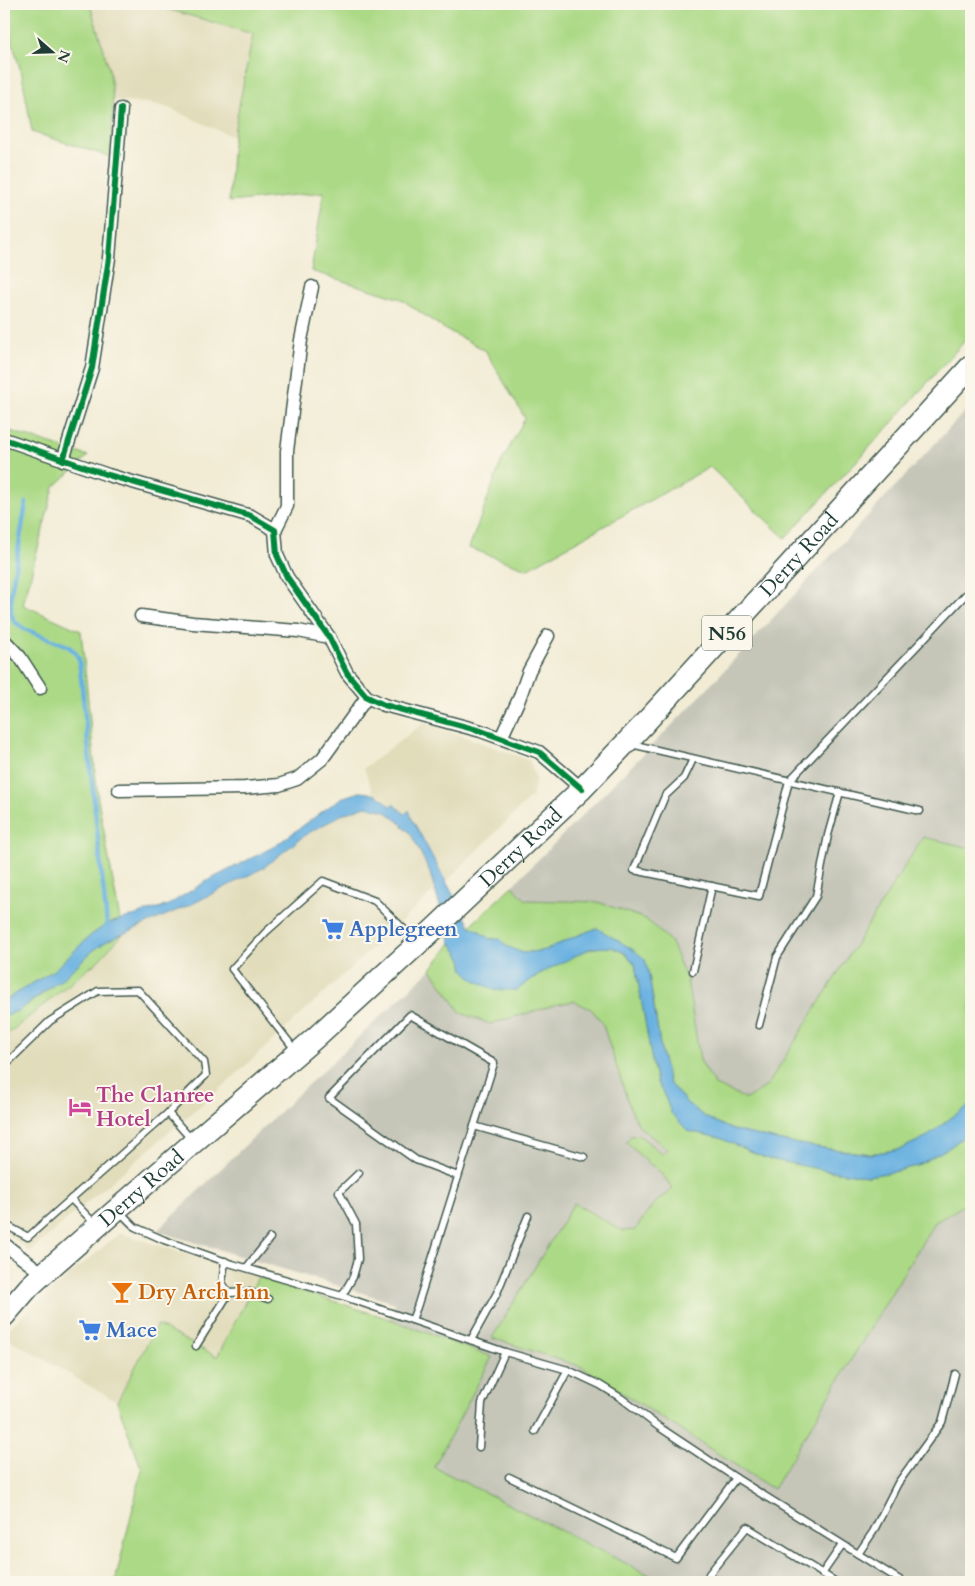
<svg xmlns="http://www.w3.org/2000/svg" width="975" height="1586" viewBox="0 0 975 1586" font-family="Cardo,serif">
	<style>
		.built { fill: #e1dcba }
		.industrial { fill: #c5c5b8 }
		.green { fill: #abd985; stroke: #658b5c }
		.water { fill: #69b1e1; stroke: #44778a }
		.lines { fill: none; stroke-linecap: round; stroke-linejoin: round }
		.stream { stroke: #69b1e1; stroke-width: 4.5 }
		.lane-casing { stroke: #3f574c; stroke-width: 9 }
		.street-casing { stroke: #3f574c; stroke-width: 15 }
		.primary-casing { stroke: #3f574c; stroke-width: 24 }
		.lane { stroke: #fff; stroke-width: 6 }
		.street { stroke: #fff; stroke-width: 12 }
		.primary { stroke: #fff; stroke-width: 21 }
		.cycleway-casing { stroke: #fbf7ec; stroke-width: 9 }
		.cycleway { stroke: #00873e; stroke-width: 6 }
		.labels { text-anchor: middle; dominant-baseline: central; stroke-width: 4; stroke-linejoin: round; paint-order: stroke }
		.shield { fill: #fbf7ec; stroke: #61756b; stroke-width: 1 }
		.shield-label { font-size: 20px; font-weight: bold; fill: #1f3d34 }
		.street-label { font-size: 21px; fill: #1f3d34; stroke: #fbf7ec }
		.shop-label { font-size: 21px; font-weight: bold; fill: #366cbe; stroke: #fbf7ec; text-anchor: start }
		.hotel-label { font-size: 21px; font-weight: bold; fill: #b23c85; stroke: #fbf7ec; text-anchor: start }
		.food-label { font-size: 21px; font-weight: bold; fill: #c56008; stroke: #fbf7ec; text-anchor: start }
	</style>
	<rect width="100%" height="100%" fill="#fbf7ec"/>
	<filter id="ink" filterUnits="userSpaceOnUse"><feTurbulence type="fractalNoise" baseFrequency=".02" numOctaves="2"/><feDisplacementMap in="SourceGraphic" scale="10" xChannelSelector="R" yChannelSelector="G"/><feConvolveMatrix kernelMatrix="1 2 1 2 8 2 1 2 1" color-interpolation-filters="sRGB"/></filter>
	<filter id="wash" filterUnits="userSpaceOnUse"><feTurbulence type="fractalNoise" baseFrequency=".0096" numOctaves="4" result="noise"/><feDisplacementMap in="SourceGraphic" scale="20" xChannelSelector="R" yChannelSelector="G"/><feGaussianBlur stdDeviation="1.12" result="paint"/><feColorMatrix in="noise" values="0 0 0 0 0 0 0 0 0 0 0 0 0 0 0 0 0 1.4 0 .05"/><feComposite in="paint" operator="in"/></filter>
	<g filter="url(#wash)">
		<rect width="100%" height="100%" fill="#f2ecd5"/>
		<g class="built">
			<polygon points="90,4 150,4 253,34 233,137 169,108 150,103 122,102 113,100 110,72"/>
			<polygon points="425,722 513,754 530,761 536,778 532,796 447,881 411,817 409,811 405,815 393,804 390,806 382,797 373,793 364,768"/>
			<polygon points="365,806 384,811 398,821 411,834 429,870 435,890 228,1082 29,1252 4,1231 4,1037 98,961 123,934 192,904 263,868 305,835 343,814"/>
			<polygon points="120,1233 258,1277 217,1358 157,1325 117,1402 4,1336 4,1333 28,1310"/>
		</g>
		<g class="industrial">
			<polygon points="971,405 971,848 923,837 767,1086 746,1099 715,1085 700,1060 687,980 598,902 526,900 512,886 690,707"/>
			<polygon points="431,969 461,1013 555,1005 573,1001 591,1009 602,1022 630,1108 640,1127 667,1149 662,1154 647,1162 659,1171 674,1188 653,1205 635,1230 623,1231 574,1203 492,1338 582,1367 773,1489 934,1223 971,1201 971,1582 663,1582 434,1467 492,1357 390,1319 395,1303 157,1231 292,1100"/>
		</g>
		<g class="green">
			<polygon points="4,4 90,4 110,72 113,100 111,157 32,132 22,75 4,15"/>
			<polygon points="150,4 971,4 971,334 879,437 785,538 710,467 527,569 469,548 501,463 525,418 485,350 443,328 401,299 311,271 324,192 229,202 233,137 253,34"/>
			<polygon points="4,429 88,456 54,487 23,605 81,631 98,799 120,920 107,924 90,936 54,970 4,1001"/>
			<polygon points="923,837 971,848 971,1105 952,1117 928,1136 901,1149 870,1154 823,1148 781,1141 733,1130 705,1117 688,1104 669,1083 661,1051 649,975 610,937 597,928 574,937 546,950 523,953 506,946 493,938 489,939 470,926 512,886 526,900 598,902 646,919 670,941 687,980 700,1060 715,1085 746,1099 767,1086"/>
			<path d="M123 934 98 961 4 1037V1016C44 1002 70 965 105 942 110 939 117 937 123 934Z"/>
			<path d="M451 943 462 959 464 970 517 990C537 975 589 940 614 948 623 951 628 957 635 964L652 1061 657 1082 665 1097 688 1131 720 1138 765 1158 824 1170 868 1176 893 1172 916 1166 950 1147 971 1131V1201L934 1223 773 1489 582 1367 492 1338 574 1203 623 1231 635 1230 653 1205 673 1188 659 1171 647 1162 626 1142 631 1136 639 1135 662 1154 667 1149 640 1127 630 1108 602 1022 591 1009 573 1001 555 1005 490 1024 461 1013 431 969Z"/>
			<polygon points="258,1277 390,1319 492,1357 434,1467 663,1582 115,1582 142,1470 117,1402 157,1325 217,1357"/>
		</g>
		<path class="water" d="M359 792C373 793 381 795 390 806L393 804 405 814 409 810 411 817 470 926 480 931 482 934 486 935 489 939H500L506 946 523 953 546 950 574 937 597 928 632 949 645 959 649 975 661 1051 669 1083 688 1104 705 1117 733 1130 781 1141 823 1148 870 1154 901 1149 928 1136 952 1117 971 1105V1131L950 1147 916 1166 893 1172 867 1176 824 1170 765 1158 720 1138 688 1131 671 1113 665 1097 657 1082 652 1061 635 964 625 953 612 947 591 948 537 975 517 990H497L486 986 473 979 464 970 462 959 451 943 429 870 411 834 398 821 385 811 366 806 343 814 305 835 263 868 192 904 107 941 94 950 62 979 33 1000 18 1011 4 1016V1001L54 970 90 936 107 924 168 905 205 882 275 846 341 798Z"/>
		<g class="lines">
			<polyline class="stream" points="26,503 11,593 11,613 14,621 24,629 68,646 75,652 79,659 107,924"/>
		</g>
	</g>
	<g filter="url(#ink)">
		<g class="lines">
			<defs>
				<g id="lane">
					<polyline points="631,744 920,811"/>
					<polyline points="693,759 684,778 665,796 634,870 759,896 789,781 971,589"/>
					<polyline points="693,971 712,886"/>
					<polyline points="759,1025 777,957 816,896 828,835 840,792"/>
					<polyline points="296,1051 232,969 266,932 323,881 375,901 416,941"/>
					<polyline points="4,1066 50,1021 98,991 138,990 204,1062 206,1075 168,1113 28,1237 4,1224"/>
					<polyline points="168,1113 192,1140"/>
					<polyline points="474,1126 584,1157"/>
					<polyline points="71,1199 96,1225"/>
					<polyline points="120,1212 135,1227 164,1240 229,1263 342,1296 505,1352 568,1370 600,1385 621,1398 659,1427 736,1478 903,1582"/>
					<polyline points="225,1261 222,1283 229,1293"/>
					<polyline points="247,1267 270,1238"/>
					<polyline points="342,1296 353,1277 358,1259 356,1224 339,1192 359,1173"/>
					<polyline points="412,1320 417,1307 494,1063 410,1015 329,1098 416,1160 458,1176"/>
					<polyline points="471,1340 497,1293 528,1216"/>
					<polyline points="196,1346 229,1293 249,1292 268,1299"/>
					<polyline points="535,1431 568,1370"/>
					<polyline points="479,1447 482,1403 505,1352"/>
					<polyline points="509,1477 676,1558 736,1478"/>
					<polyline points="858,1554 873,1532 898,1483 942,1422 955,1374"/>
					<polyline points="709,1574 747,1527 836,1582"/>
					<polyline points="822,1574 842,1545"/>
					<polyline points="970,1582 971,1581"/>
				</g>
				<g id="street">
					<polyline points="4,439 108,475 251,516 275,530 277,555 287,577 329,637 347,673 367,697 384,705 481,731 539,752 582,789"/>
					<polyline points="63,460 92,368 109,258 121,109"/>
					<polyline points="275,530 287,506 287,451 301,340 312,287"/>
					<polyline points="141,616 193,623 298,631 329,637"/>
					<polyline points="4,640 20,657 40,688"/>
					<polyline points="501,738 519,699 529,671 548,636"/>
					<polyline points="119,790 245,788 279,785 297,779 322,759 367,697"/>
					<polyline points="4,1244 43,1274"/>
				</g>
				<g id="primary">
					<path id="s1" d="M4 1316 29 1287 43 1274 194 1142 315 1038 433 930 582 789 643 725 971 366"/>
				</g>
			</defs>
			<use href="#lane" class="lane-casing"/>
			<use href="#street" class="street-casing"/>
			<use href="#primary" class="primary-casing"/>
			<use href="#lane" class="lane"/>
			<use href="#street" class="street"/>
			<use href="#primary" class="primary"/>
			<defs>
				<g id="cycleway">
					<polyline points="4,439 108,475 251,516 275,530 277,555 287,577 329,637 347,673 367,697 384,705 481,731 539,752 582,789"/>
					<polyline points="63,460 92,368 109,258 121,109"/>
				</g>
			</defs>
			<use href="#cycleway" class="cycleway-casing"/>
			<use href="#cycleway" class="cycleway"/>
		</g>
	</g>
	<defs>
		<symbol id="supermarket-bare" viewBox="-9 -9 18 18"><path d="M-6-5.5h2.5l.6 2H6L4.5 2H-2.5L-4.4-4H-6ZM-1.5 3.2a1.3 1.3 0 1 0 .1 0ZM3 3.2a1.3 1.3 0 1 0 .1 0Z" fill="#3f7fe0" stroke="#fbf7ec" stroke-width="2.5" paint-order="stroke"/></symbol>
		<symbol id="hotel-bare" viewBox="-9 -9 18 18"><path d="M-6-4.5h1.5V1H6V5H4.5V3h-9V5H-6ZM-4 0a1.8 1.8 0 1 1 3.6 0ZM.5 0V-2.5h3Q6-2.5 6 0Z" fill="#d1479c" stroke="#fbf7ec" stroke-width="2.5" paint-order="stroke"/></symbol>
		<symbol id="bar-bare" viewBox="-9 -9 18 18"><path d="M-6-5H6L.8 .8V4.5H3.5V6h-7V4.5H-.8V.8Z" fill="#e8710a" stroke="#fbf7ec" stroke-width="2.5" paint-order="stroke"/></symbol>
	</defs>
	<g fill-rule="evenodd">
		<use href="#supermarket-bare" x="317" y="913" width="32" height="32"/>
		<use href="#hotel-bare" x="64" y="1091" width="32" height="32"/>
		<use href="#bar-bare" x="106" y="1276" width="32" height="32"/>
		<use href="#supermarket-bare" x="74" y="1314" width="32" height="32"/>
	</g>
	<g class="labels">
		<rect class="shield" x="702" y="615.5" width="50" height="35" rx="4"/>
		<g class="shield-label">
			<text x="727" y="633">N56</text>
		</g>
		<g class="street-label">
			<text stroke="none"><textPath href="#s1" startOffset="1102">Derry Road</textPath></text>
			<text stroke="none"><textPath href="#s1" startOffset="698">Derry Road</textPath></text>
			<text stroke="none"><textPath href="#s1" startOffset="188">Derry Road</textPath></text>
		</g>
		<g class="shop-label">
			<text x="349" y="929">Applegreen</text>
			<text x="106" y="1330">Mace</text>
		</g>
		<g class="hotel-label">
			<text x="96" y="1095">The Clanree<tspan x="96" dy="24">Hotel</tspan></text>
		</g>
		<g class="food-label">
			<text x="138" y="1292">Dry Arch Inn</text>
		</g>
	</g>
	<rect width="975" height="1586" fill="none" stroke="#fbf7ec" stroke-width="20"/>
	<g transform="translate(52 52) rotate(110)" stroke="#fbf7ec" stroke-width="4" paint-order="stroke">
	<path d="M0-4L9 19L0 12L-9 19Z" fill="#1f3d34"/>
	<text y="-8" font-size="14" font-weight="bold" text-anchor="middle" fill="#1f3d34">N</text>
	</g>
</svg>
